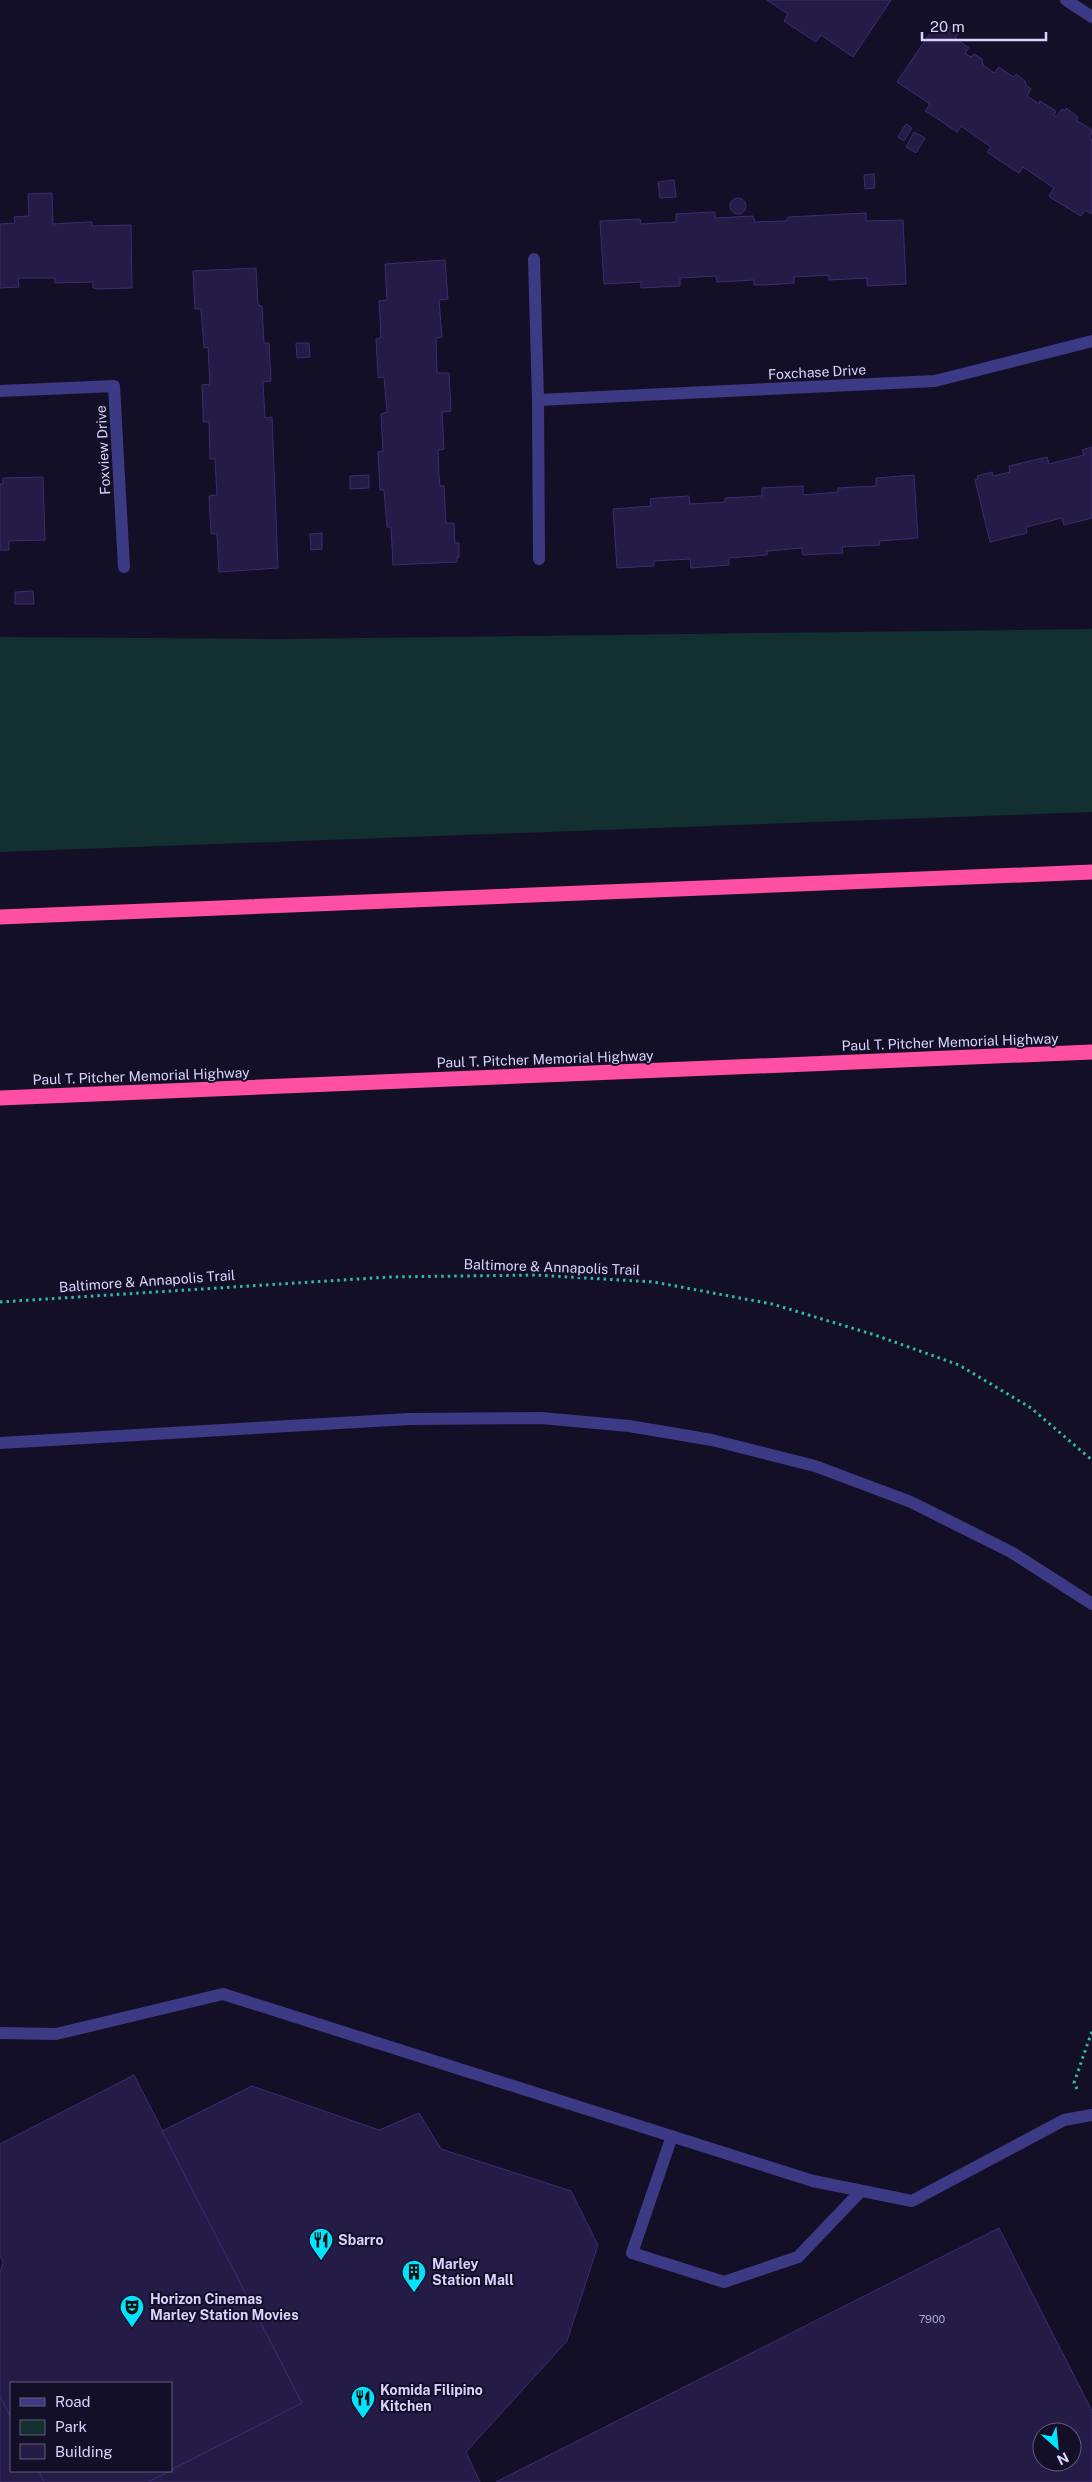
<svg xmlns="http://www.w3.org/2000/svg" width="1092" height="2482" viewBox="0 0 1092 2482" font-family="'Public Sans',sans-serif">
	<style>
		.green { fill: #12302f }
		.building { fill: #241b47; stroke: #3b2d73; fill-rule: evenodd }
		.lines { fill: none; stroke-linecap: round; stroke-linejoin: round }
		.path { stroke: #2fb8b0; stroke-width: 3; stroke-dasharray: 2.5 4; stroke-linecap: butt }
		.lane { stroke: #3d3a85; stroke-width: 12 }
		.street { stroke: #3d3a85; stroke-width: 12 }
		.highway { stroke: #ff4fa3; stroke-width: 15 }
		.labels { text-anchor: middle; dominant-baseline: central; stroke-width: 4; stroke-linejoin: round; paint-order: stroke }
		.number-label { font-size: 11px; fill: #aca6d1 }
		.street-label { font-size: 14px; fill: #d9d4ff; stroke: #130f26 }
		.poi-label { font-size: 14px; font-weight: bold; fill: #d9d4ff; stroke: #130f26; text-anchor: start }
	</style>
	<rect width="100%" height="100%" fill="#130f26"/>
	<polygon class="green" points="1092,629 1092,812 0,852 0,637 279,639"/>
	<g class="building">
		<polygon points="767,0 891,0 853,57 821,35 816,42 787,23 784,21 788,14"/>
		<polygon points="936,24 942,29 945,24 959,33 955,38 969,48 965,53 971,57 974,54 982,59 983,65 990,70 994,73 999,67 1013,77 1016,74 1026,82 1025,84 1031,89 1027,96 1039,104 1040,101 1056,111 1054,115 1056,117 1062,109 1065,111 1066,108 1078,117 1076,120 1092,130 1090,138 1092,140 1092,214 1085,210 1081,216 1051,198 1049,196 1054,188 1023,167 1019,173 1014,170 987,152 991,147 961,126 957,132 929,113 925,111 930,104 897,82"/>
		<polygon points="906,124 912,128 904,141 898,137"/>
		<polygon points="914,132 925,138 916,153 906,147"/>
		<polygon points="874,174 875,188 865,189 864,175"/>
		<polygon points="674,180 676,197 660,198 658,182"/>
		<polygon points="52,193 53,224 88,222 92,222 92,226 131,225 132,288 97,289 93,288 93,282 55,283 55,278 21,278 18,279 19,287 0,288 0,224 15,223 14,217 29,216 28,194"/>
		<circle cx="738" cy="206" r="8"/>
		<polygon points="712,212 715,212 715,218 753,216 755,222 786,221 788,217 866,213 866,221 903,220 906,284 867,286 867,278 829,280 829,275 794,277 794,283 765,285 754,285 754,280 717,282 716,276 680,278 680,286 641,288 641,282 604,284 600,221 640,219 641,224 676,222 676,214"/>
		<polygon points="445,260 448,299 439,300 442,337 436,338 437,373 449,373 451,411 442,412 444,449 438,450 439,476 440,486 444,486 446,523 454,523 455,543 459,543 459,557 457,557 457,562 393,565 391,527 387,527 384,490 380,490 378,452 383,451 381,414 387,412 384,377 378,378 378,374 376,339 381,338 379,301 387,300 385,264"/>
		<polygon points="256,268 258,305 262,306 264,343 269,343 271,381 263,382 265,418 272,417 278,568 219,572 217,534 211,534 209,496 217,495 215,459 210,459 209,422 203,422 203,410 202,385 210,384 208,347 204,348 201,309 195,309 193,271"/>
		<polygon points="296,343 309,343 310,357 297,358"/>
		<polygon points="1092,447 1092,518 1064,525 1062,518 1026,527 1027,533 990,542 975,480 978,479 977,476 992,472 993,476 1006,473 1010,472 1009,466 1047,457 1049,464 1084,455 1082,450"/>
		<polygon points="369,475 369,488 350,489 350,476"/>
		<polygon points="914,475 918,538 879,541 880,545 842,547 843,553 803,555 802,548 767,551 767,555 729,558 729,565 691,568 690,559 654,561 654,566 617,568 613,509 651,506 650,499 657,498 689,496 690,504 725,502 725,498 762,496 762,488 803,486 803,495 838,492 838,488 876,486 876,478"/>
		<polygon points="43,477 45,540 9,541 9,550 0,550 0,484 3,484 3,478"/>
		<polygon points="322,533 322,549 311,550 310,534"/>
		<polygon points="33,591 34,604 15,604 15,592"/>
		<polygon points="134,2075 302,2403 171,2470 171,2383 11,2383 11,2418 0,2396 0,2273 3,2262 0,2256 0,2144"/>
		<polygon points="252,2086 379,2130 419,2113 441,2149 571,2191 598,2245 567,2341 466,2452 480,2482 148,2482 302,2403 162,2131"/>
		<path d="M999 2228 1092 2411V2482H496ZM1042 2432H1072V2462H1042Z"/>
		<polygon points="0,2396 11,2418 11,2471 39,2471 44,2482 0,2482"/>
		<polygon points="39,2471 170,2471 148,2482 44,2482"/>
	</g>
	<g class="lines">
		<g class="path">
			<polyline points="0,1302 389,1277 535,1275 654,1282 772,1304 875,1335 959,1365 1031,1408 1092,1460"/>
			<polyline points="1077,2089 1074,2083 1092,2031"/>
		</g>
		<g class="lane">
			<polyline points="0,2033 56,2034 223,1994 813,2181 912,2201 1064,2120 1092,2115"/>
			<polyline points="672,2136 632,2253 724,2282 798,2257 861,2191"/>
		</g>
		<g class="street">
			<polyline points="1066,0 1092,17"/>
			<polyline points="534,259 538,400 539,559"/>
			<polyline points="0,391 114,386 124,567"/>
			<polyline points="538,400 935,381 1092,341"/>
			<polyline points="0,1443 409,1419 541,1418 629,1426 712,1440 815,1466 911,1502 1011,1552 1092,1604"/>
		</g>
		<g class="highway">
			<polyline points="0,917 1092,872"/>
			<polyline points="0,1098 1092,1052"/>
		</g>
	</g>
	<defs>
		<symbol id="restaurant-pin" viewBox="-11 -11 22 30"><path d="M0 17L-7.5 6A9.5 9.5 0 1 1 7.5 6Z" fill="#00e5ff" stroke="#130f26"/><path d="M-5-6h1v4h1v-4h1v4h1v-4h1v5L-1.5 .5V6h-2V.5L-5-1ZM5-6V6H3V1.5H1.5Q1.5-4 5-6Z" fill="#111"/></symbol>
		<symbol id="building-pin" viewBox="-11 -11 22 30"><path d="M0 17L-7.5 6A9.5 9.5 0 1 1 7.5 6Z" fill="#00e5ff" stroke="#130f26"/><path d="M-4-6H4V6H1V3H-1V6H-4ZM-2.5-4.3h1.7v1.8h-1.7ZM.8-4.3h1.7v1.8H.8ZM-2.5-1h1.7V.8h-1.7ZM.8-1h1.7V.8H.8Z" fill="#111"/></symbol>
		<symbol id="theatre-pin" viewBox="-11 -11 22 30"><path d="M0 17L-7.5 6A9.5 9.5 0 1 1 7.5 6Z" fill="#00e5ff" stroke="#130f26"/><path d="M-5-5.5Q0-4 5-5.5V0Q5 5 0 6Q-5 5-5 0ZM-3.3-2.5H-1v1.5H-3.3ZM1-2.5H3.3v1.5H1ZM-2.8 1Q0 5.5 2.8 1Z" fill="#111"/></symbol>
	</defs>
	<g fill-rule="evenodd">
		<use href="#restaurant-pin" x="307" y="2226" width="28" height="38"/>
		<use href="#building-pin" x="400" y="2258" width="28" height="38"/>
		<use href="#theatre-pin" x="118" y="2293" width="28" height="38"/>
		<use href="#restaurant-pin" x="349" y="2384" width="28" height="38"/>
	</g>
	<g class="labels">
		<g class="number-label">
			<text x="932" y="2319">7900</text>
		</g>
		<g class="street-label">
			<text transform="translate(817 372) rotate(-3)">Foxchase Drive</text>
			<text transform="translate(103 450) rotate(-93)">Foxview Drive</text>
			<text transform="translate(950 1042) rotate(-2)">Paul T. Pitcher Memorial Highway</text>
			<text transform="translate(545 1059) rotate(-2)">Paul T. Pitcher Memorial Highway</text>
			<text transform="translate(141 1076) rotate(-2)">Paul T. Pitcher Memorial Highway</text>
			<text transform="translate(552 1267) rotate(2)">Baltimore &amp; Annapolis Trail</text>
			<text transform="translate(147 1281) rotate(-4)">Baltimore &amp; Annapolis Trail</text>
		</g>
		<g class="poi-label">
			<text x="338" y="2240">Sbarro</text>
			<text x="432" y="2264">Marley<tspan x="432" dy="16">Station Mall</tspan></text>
			<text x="150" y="2299">Horizon Cinemas<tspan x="150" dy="16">Marley Station Movies</tspan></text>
			<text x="380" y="2390">Komida Filipino<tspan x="380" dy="16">Kitchen</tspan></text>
		</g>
	</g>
	<rect x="10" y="2382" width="162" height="90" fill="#130f26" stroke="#625e7d"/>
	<rect x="20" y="2398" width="25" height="8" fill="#3d3a85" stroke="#625e7d"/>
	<text x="55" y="2407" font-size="15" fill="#d9d4ff">Road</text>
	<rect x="20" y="2420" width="25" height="15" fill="#12302f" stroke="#625e7d"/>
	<text x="55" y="2432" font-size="15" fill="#d9d4ff">Park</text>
	<rect x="20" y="2444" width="25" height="15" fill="#241b47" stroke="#625e7d"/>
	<text x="55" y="2457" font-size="15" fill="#d9d4ff">Building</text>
	<g transform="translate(1057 2447) rotate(153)"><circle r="24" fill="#130f26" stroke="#625e7d"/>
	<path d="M0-4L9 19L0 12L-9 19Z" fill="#00e5ff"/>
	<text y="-8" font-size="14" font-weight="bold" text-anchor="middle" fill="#d9d4ff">N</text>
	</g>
	<path d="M922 32v8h124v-8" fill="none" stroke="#d9d4ff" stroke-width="2.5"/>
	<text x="930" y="32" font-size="15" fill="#d9d4ff" stroke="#130f26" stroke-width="4" paint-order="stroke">20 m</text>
</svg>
